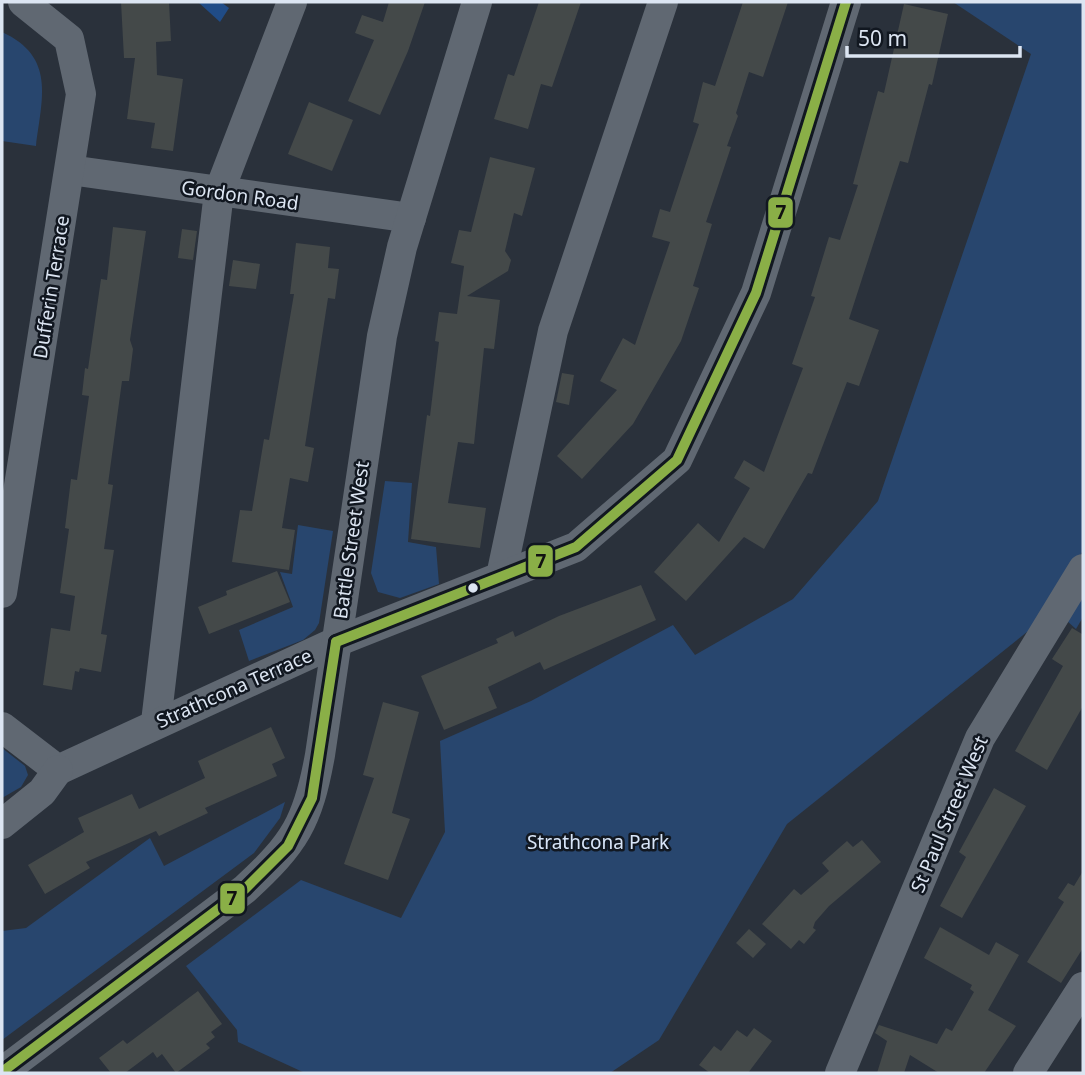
<svg xmlns="http://www.w3.org/2000/svg" width="1085" height="1075" viewBox="0 0 1085 1075" font-family="'Noto Sans',sans-serif">
	<style>
		.green { fill: #28466e }
		.water { fill: #204c87 }
		.building { fill: #444949 }
		.lines { fill: none; stroke-linecap: round; stroke-linejoin: round }
		.minor { stroke: #606872; stroke-width: 30 }
		.bus-1-casing { stroke: #111720; stroke-width: 16 }
		.bus-1 { stroke: #8aaf47; stroke-width: 10 }
		.bus-dot { fill: #dce5f2; stroke: #111720; stroke-width: 2.5 }
		.labels { text-anchor: middle; dominant-baseline: central; stroke-width: 5; stroke-linejoin: round; paint-order: stroke }
		.street-label { font-size: 19px; fill: #dce5f2; stroke: #111720 }
		.park-label { font-size: 19px; fill: #d8e5f8; stroke: #111720 }
		.line-badge { stroke: #111720; stroke-width: 2.5 }
		.pale-badge-label { font-size: 19px; text-anchor: middle; font-weight: bold; fill: #111 }
	</style>
	<rect width="100%" height="100%" fill="#2a313b"/>
	<g class="green">
		<polygon points="953,2 1083,2 1083,550 1052,612 787,824 659,1040 610,1073 305,1073 238,1042 237,1030 186,966 301,880 401,918 445,832 440,741 531,701 673,625 695,655 793,599 878,501 1031,54"/>
		<path d="M2 32C56 57 42 98 36 146L2 141Z"/>
		<polygon points="385,481 412,483 408,542 436,547 439,584 400,598 378,592 371,573"/>
		<polygon points="298,525 333,531 319,623 315,630 303,640 249,661 239,630 293,607 280,572 292,574"/>
		<polygon points="1083,594 1083,617 1076,629 1067,621"/>
		<polygon points="2,748 25,766 28,775 21,787 2,798"/>
		<polygon points="285,802 280,818 254,853 2,1040 2,931 26,928 150,838 164,866"/>
	</g>
	<polygon class="water" points="198,2 221,2 229,8 220,22"/>
	<g class="building">
		<polygon points="121,2 169,2 171,41 156,42 157,75 183,79 173,151 151,148 155,123 127,119 135,58 124,58"/>
		<polygon points="389,2 425,2 408,51 380,115 348,101 374,40 355,33 362,15 383,22"/>
		<polygon points="539,2 581,2 552,87 541,84 528,129 494,119 508,74 514,76"/>
		<polygon points="743,2 788,2 763,77 749,72 736,113 738,116 727,146 731,147 706,222 712,224 693,286 699,288 681,341 633,424 582,479 557,456 617,390 600,381 623,338 635,345 670,242 652,237 660,209 670,212 699,124 693,122 703,82 715,86"/>
		<polygon points="904,4 948,14 932,85 929,84 908,163 900,161 849,319 879,330 859,386 847,382 812,474 808,473 764,549 744,537 686,601 654,572 698,523 719,542 750,488 734,478 744,460 764,472 803,368 792,364 815,297 811,296 829,237 840,240 858,185 853,184 878,91 884,93"/>
		<polygon points="309,102 353,120 332,171 288,154"/>
		<polygon points="490,157 535,168 522,216 514,213 505,251 511,260 508,271 467,296 500,300 494,349 484,348 474,444 458,442 448,503 486,508 480,548 411,539 427,415 430,416 439,342 435,341 439,312 457,314 464,266 451,263 459,230 471,232"/>
		<polygon points="113,227 146,231 130,340 133,349 129,381 122,381 108,484 113,485 104,549 114,550 101,634 107,635 101,672 80,668 79,672 75,671 72,690 43,685 51,628 70,631 75,596 60,593 69,529 65,528 71,479 77,480 89,396 82,395 85,368 88,369 101,279 107,280"/>
		<polygon points="182,229 197,231 193,260 178,258"/>
		<polygon points="296,243 330,247 328,268 339,269 335,299 328,298 305,446 314,448 308,482 290,478 282,528 295,530 289,570 232,562 240,510 252,511 264,439 269,440 294,294 290,294"/>
		<polygon points="233,260 260,264 256,289 229,286"/>
		<polygon points="562,373 574,375 569,405 556,402"/>
		<polygon points="277,571 290,602 209,634 198,607 227,595 226,591"/>
		<polygon points="641,585 656,620 544,670 540,662 488,687 497,708 444,730 421,676 498,643 496,639 513,631 515,637 559,616"/>
		<polygon points="1072,628 1082,634 1083,631 1083,706 1047,770 1015,751 1063,666 1052,659"/>
		<polygon points="383,702 419,712 392,813 410,819 388,880 344,864 374,778 363,775"/>
		<polygon points="271,727 285,758 272,764 277,776 205,808 208,813 159,836 156,831 86,862 90,868 45,894 28,865 84,832 78,818 132,794 139,809 205,778 198,761"/>
		<polygon points="994,788 1026,806 962,918 940,906 966,857 959,852"/>
		<polygon points="862,840 881,862 829,906 815,922 813,928 816,930 804,944 799,940 791,949 762,924 794,889 801,895 829,871 822,863 847,841 853,847"/>
		<polygon points="1083,871 1083,948 1061,983 1027,962 1064,902 1058,898 1068,883 1074,886"/>
		<polygon points="940,927 989,955 996,942 1019,955 988,1010 1016,1026 984,1073 939,1073 910,1055 904,1073 877,1073 887,1041 875,1033 879,1025 937,1044 946,1028 952,1031 974,992 970,989 972,985 924,958"/>
		<polygon points="749,929 766,944 753,958 736,943"/>
		<polygon points="198,991 222,1024 211,1032 215,1037 206,1044 210,1048 176,1073 162,1054 157,1058 153,1052 125,1073 111,1073 99,1058 123,1040 127,1044"/>
		<polygon points="754,1028 772,1041 748,1073 710,1073 699,1065 714,1046 721,1051 737,1030 747,1037"/>
	</g>
	<g class="lines">
		<g class="minor">
			<polyline points="70,170 411,218"/>
			<polyline points="501,576 553,331 663,2"/>
			<polyline points="2,593 81,94 69,39 23,2"/>
			<polyline points="156,722 219,192 292,2"/>
			<polyline points="2,727 58,770 336,642 576,547 677,460 756,293 846,2"/>
			<polyline points="2,824 42,792 58,770"/>
			<path d="M2 1072 245 889C295 843 308 822 320 755L382 336 402 247 477 2"/>
			<polyline points="840,1073 980,738 1083,569"/>
			<polyline points="1028,1073 1083,987"/>
		</g>
		<defs>
			<g id="bus-1">
				<polyline points="336,642 576,547 677,460 756,293 846,2"/>
				<polyline points="2,1072 245,889 288,846 312,798 336,642"/>
			</g>
		</defs>
		<use href="#bus-1" class="bus-1-casing"/>
		<use href="#bus-1" class="bus-1"/>
	</g>
	<circle class="bus-dot" cx="473" cy="588" r="6"/>
	<g class="labels">
		<g class="street-label">
			<text transform="translate(240 195) rotate(8)">Gordon Road</text>
			<text transform="translate(51 287) rotate(-81)">Dufferin Terrace</text>
			<text transform="translate(351 540) rotate(-82)">Battle Street West</text>
			<text transform="translate(234 688) rotate(-24)">Strathcona Terrace</text>
			<text transform="translate(949 814) rotate(-67)">St Paul Street West</text>
		</g>
		<g class="park-label">
			<text x="598" y="842">Strathcona Park</text>
		</g>
	</g>
	<g class="line-badge">
		<rect x="767" y="196" width="27" height="33" rx="7" fill="#8aaf47"/>
		<rect x="527" y="544" width="27" height="34" rx="7" fill="#8aaf47"/>
		<rect x="219" y="882" width="27" height="33" rx="7" fill="#8aaf47"/>
	</g>
	<g class="pale-badge-label">
		<text x="781" y="219">7</text>
		<text x="541" y="568">7</text>
		<text x="232" y="905">7</text>
	</g>
	<rect width="1085" height="1075" fill="none" stroke="#dce5f2" stroke-width="7"/>
	<path d="M847 46v10h173v-10" fill="none" stroke="#dce5f2" stroke-width="3.5"/>
	<text x="858" y="46" font-size="21" fill="#dce5f2" stroke="#111720" stroke-width="5" paint-order="stroke">50 m</text>
</svg>
